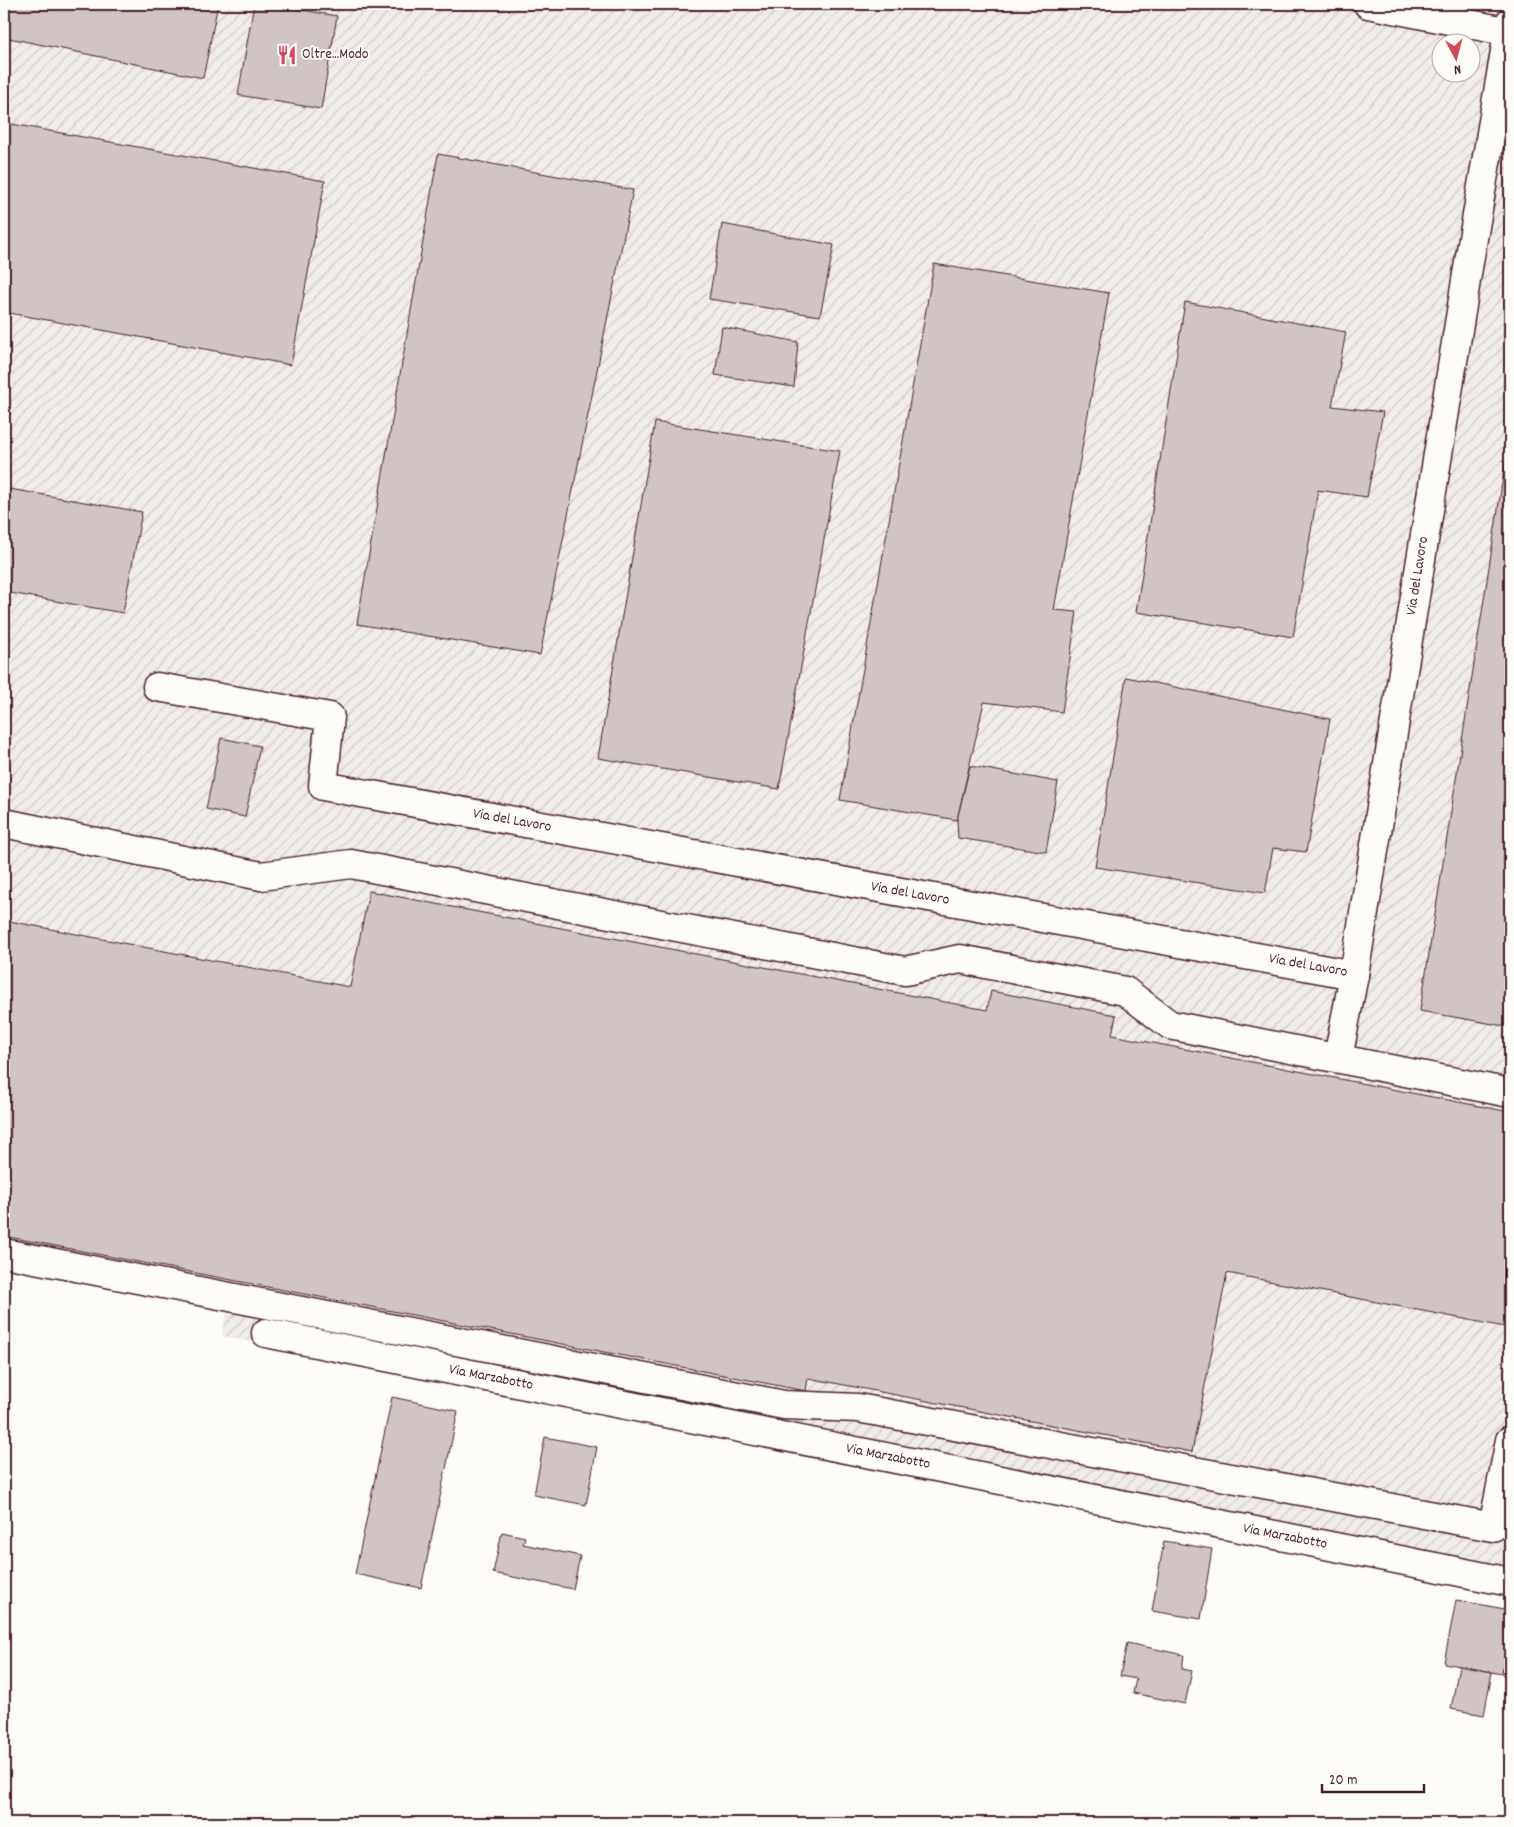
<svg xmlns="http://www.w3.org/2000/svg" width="1514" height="1827" viewBox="0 0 1514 1827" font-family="Dekko,sans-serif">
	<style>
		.industrial { fill: url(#industrial-furrows); fill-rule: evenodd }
		.building { fill: #d0c5c4; stroke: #4a1f2b }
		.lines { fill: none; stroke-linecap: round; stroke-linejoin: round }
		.minor-casing { stroke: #4a1f2b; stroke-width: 31 }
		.minor { stroke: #fdfcf7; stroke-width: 28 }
		.labels { text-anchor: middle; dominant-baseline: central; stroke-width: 4; stroke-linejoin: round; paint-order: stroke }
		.poi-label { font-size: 15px; fill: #4a1f2b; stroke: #fdfcf7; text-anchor: start }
		.street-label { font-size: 15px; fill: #4a1f2b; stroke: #fdfcf7 }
	</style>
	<defs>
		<pattern id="industrial-furrows" width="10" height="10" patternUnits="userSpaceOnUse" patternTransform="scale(1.25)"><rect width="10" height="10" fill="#f0ece8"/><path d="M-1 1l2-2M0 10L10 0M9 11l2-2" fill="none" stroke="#cfcac7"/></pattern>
	</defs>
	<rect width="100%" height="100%" fill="#fdfcf7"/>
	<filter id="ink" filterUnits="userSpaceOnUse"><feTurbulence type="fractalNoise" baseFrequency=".02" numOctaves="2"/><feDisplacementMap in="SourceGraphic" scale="10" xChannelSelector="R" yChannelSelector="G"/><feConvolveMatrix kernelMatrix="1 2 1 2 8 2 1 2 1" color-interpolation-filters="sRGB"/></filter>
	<g filter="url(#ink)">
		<path class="industrial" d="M4 4H1510V1592L222 1336 227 1310 4 1266ZM1442 42H1472V72H1442Z"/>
		<g class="building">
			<polygon points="4,4 218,4 203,78 4,37"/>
			<polygon points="254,4 267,4 337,16 321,109 238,95"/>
			<polygon points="6,123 325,181 291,365 4,312 4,136"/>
			<polygon points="438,154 633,190 540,655 357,624"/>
			<polygon points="722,224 834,245 820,316 709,299"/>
			<polygon points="934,264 1109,293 1054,610 1077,612 1062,712 984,702 957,820 840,800"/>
			<polygon points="1185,302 1346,332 1332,406 1383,412 1367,497 1318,490 1293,637 1136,612"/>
			<polygon points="722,327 798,342 794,387 715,375"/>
			<polygon points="655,422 840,451 779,789 598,758"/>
			<polygon points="1510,432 1510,1027 1420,1011"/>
			<polygon points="4,488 142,512 123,613 4,592"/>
			<polygon points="1126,677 1330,719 1306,852 1273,848 1265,893 1095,867"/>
			<polygon points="221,738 260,746 245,817 206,809"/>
			<polygon points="970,766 1058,782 1046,852 958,838 957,820"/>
			<polygon points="369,891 987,1010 991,991 1116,1015 1112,1035 1510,1112 1510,1301 1505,1327 1227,1273 1192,1452 808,1378 806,1391 4,1236 4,920 350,987"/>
			<polygon points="392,1397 458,1411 421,1588 355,1574"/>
			<polygon points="545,1437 597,1447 586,1505 534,1495"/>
			<polygon points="502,1532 525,1537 523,1544 580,1556 573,1589 493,1573"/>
			<polygon points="1164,1541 1212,1549 1201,1619 1152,1611"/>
			<polygon points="1456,1600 1510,1610 1510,1627 1502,1674 1444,1663"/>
			<polygon points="1127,1643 1184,1655 1182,1669 1192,1671 1185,1704 1133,1693 1136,1679 1120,1676"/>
			<polygon points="1459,1666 1492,1672 1484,1715 1451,1709"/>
		</g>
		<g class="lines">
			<defs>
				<g id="minor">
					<polyline points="1368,4 1510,32"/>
					<polyline points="157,687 330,717 323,786 1354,975 1469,262 1510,22"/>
					<polyline points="4,823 261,876 351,864 905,971 960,959 1125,991 1170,1025 1510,1093"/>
					<polyline points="1338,1058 1354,975"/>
					<polyline points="4,1253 784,1405 858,1408 1493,1527 1510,1440"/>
					<polyline points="266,1333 1510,1582"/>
				</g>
			</defs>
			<use href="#minor" class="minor-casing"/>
			<use href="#minor" class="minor"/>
		</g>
	</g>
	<defs>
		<symbol id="restaurant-bare" viewBox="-9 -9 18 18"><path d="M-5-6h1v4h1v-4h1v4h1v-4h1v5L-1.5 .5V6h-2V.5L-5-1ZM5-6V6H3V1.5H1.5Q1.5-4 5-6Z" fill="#d1495b" stroke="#fdfcf7" stroke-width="2.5" paint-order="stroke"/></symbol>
	</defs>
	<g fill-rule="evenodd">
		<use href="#restaurant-bare" x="273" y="41" width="28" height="28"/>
	</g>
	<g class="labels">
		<g class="poi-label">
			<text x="302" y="55">Oltre...Modo</text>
		</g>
		<g class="street-label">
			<text transform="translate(1418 576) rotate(-81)">Via del Lavoro</text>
			<text transform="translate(512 821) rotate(10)">Via del Lavoro</text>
			<text transform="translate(910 894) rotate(10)">Via del Lavoro</text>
			<text transform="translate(1308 966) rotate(10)">Via del Lavoro</text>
			<text transform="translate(491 1378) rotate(11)">Via Marzabotto</text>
			<text transform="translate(888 1457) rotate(11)">Via Marzabotto</text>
			<text transform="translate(1285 1537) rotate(11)">Via Marzabotto</text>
		</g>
	</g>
	<rect width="1514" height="1827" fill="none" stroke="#fdfcf7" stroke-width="20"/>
	<rect x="10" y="10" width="1494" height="1807" fill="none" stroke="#4a1f2b" stroke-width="2" filter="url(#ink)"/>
	<g transform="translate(1456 58) rotate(173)"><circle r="24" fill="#fdfcf7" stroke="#b5a4a5"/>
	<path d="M0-4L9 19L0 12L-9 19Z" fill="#d1495b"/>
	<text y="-8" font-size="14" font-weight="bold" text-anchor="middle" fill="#4a1f2b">N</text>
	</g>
	<path d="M1322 1784v8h102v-8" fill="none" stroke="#4a1f2b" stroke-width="2.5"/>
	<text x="1329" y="1784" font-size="15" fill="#4a1f2b" stroke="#fdfcf7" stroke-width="4" paint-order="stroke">20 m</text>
</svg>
